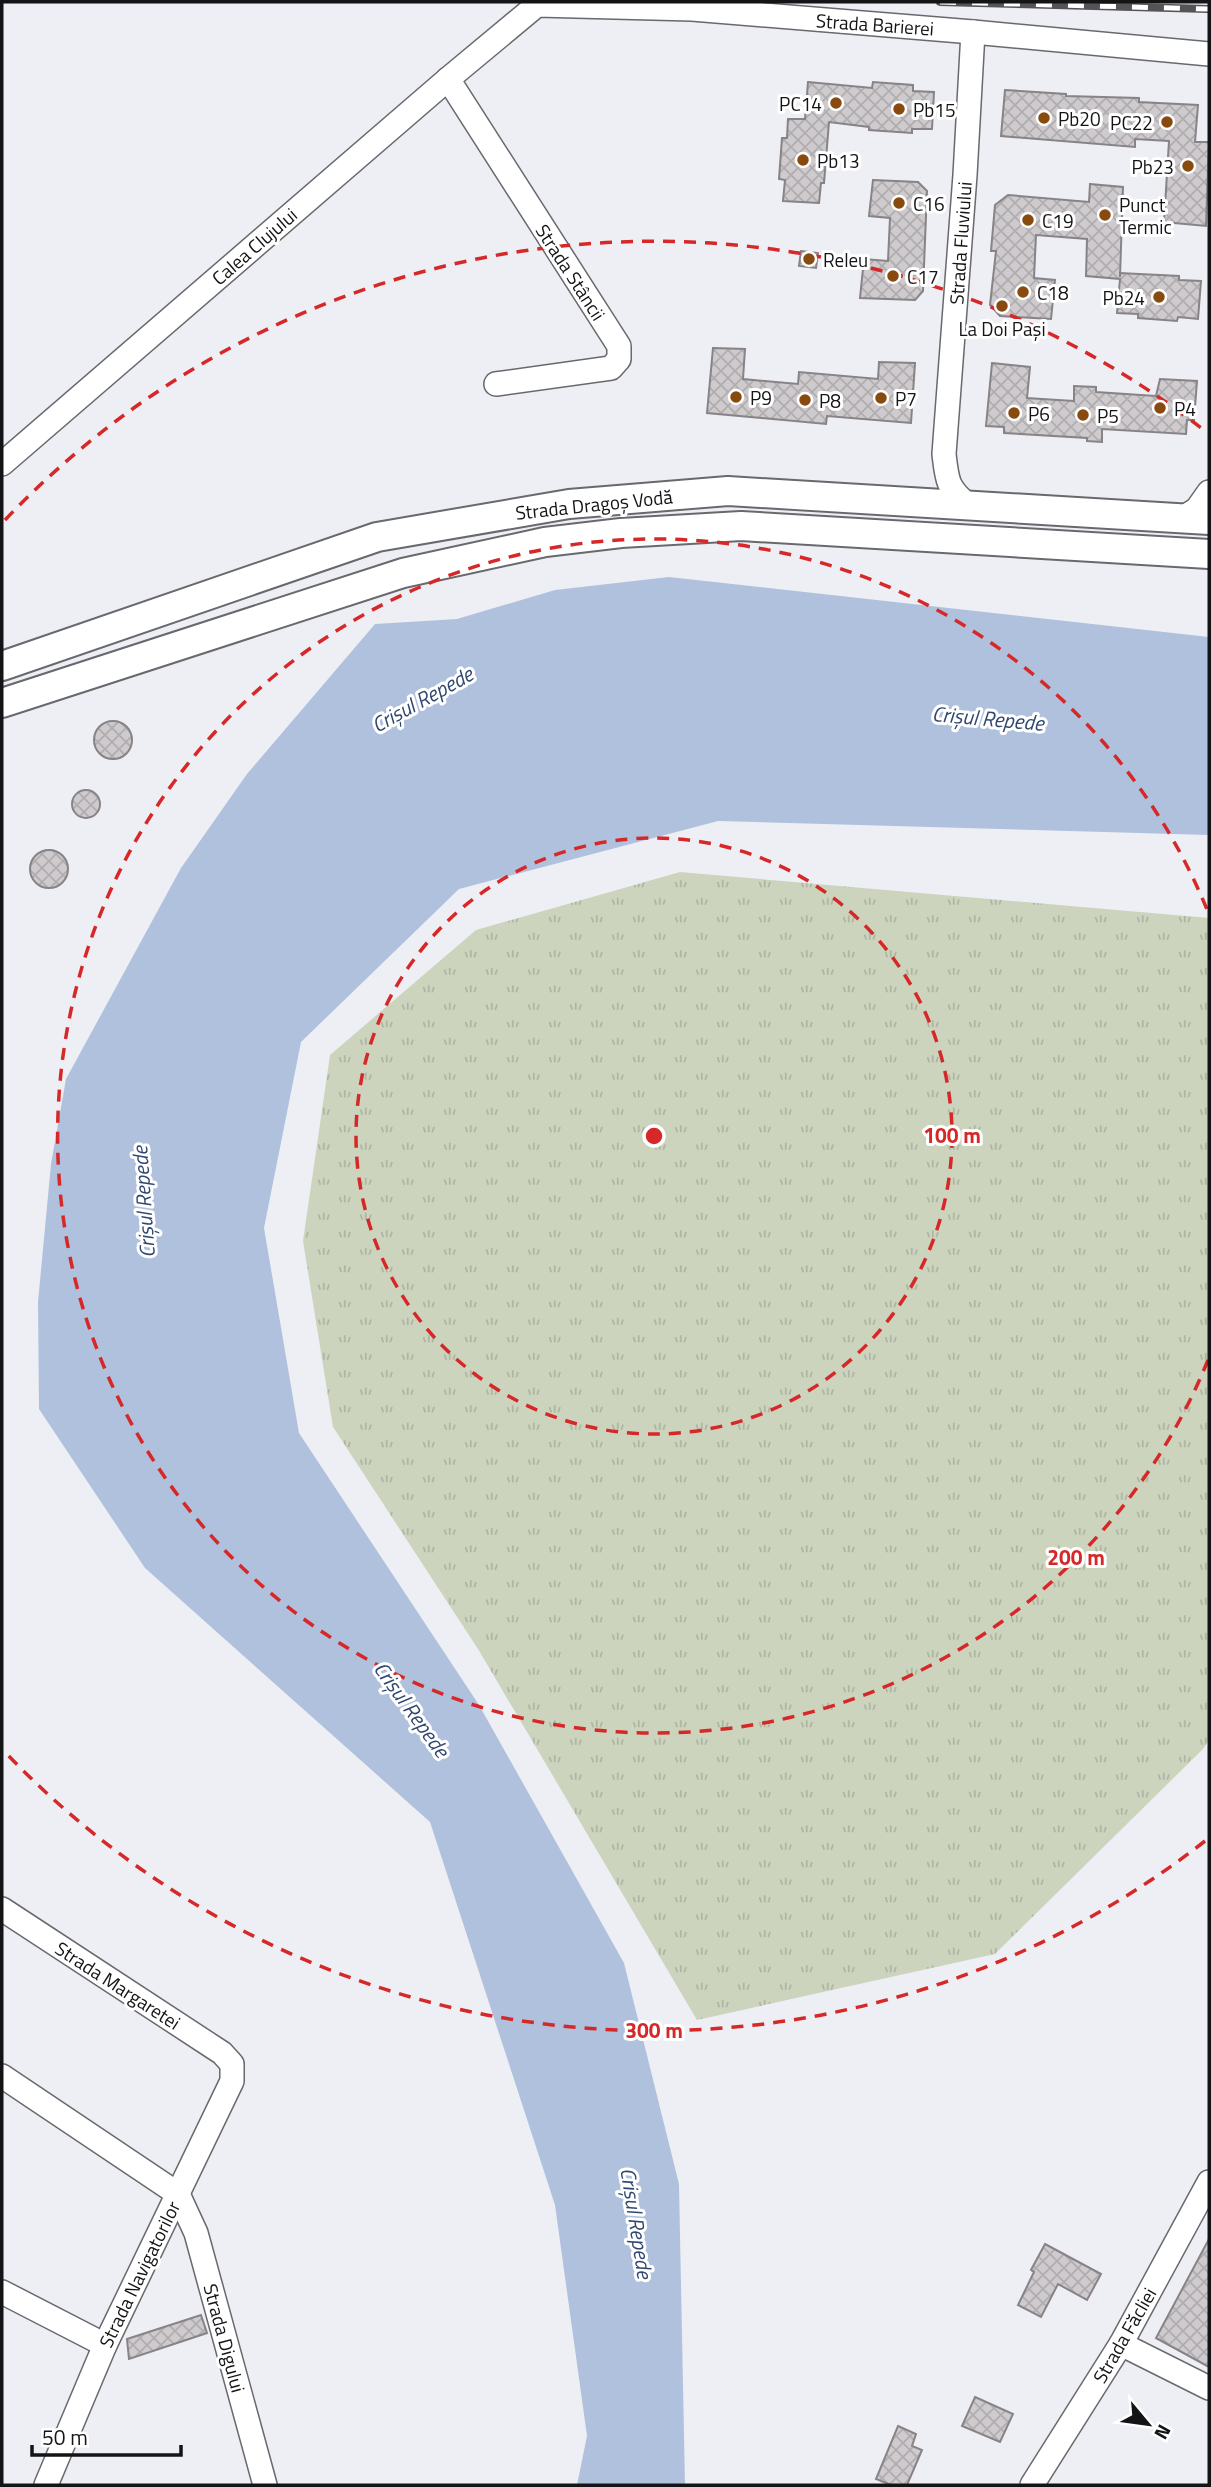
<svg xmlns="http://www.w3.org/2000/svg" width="1211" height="2487" viewBox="0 0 1211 2487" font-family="'Titillium Web',sans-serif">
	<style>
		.park { fill: url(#park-tufts) }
		.water { fill: #b0c1de }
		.building { fill: url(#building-cross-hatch); stroke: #878386; stroke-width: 2 }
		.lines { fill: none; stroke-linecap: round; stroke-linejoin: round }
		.minor-casing { stroke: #68696e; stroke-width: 26 }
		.major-casing { stroke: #68696e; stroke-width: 32 }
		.minor { stroke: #fff; stroke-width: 23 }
		.major { stroke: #fff; stroke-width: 28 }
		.rail-casing { stroke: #545457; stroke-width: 8 }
		.rail { stroke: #fff; stroke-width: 5; stroke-dasharray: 16; stroke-linecap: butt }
		.ring { fill: none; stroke: #d62828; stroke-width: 3.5; stroke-dasharray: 12 9 }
		.poi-dot { fill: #884a0e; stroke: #fff; stroke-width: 2.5 }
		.labels { text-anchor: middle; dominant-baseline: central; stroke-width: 6; stroke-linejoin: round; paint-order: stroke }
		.street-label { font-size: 19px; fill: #141416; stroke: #fff }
		.poi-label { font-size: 19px; fill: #141416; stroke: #fff; text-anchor: start }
		.water-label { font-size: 21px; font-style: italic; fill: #304770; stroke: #fff }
		.centre { fill: #d62828; stroke: #fff; stroke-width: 3.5 }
		.ring-label { font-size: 21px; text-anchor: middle; font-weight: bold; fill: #d62828; stroke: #fff; stroke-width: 6; stroke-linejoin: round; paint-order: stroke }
	</style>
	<defs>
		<pattern id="park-tufts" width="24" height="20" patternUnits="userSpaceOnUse" patternTransform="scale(1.75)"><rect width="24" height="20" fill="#ccd4be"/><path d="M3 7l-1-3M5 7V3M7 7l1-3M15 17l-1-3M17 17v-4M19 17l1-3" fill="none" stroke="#aeb5a3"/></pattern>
		<pattern id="building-cross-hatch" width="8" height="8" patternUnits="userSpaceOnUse" patternTransform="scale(1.75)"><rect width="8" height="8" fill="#cecacd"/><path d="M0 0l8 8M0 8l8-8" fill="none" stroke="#b0adaf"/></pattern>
	</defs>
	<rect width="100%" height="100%" fill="#edeff4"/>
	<polygon class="park" points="680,872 1209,918 1209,1740 1203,1749 995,1954 697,2020 478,1649 333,1427 303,1241 330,1055 476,930"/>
	<polygon class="water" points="669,577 1209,637 1209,835 718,821 459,889 301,1042 264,1228 299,1433 479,1705 624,1963 679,2184 685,2485 577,2485 587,2436 555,2205 430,1822 145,1568 39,1409 38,1302 51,1164 66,1079 181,868 247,774 375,624 457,619 555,590"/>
	<g class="building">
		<polygon points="808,82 872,88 873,82 913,85 913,91 934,92 932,129 912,129 912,133 869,130 869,127 829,122 824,183 821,183 819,203 783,201 785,180 779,179 782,138 787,138 788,119 805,119"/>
		<polygon points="1005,90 1066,94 1066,96 1139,98 1139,102 1198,105 1195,142 1209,142 1206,226 1164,222 1169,141 1135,139 1135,147 1001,136"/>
		<polygon points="873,180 918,182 927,191 923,291 915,300 860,298 864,259 888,261 890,218 869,216"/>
		<polygon points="1090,184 1123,187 1120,277 1120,273 1179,276 1179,280 1201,281 1198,319 1178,317 1177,321 1138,318 1138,314 1117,313 1120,279 1086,276 1087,239 1036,235 1034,278 1055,280 1051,319 1000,316 990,305 996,251 991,251 995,205 1008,195 1089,202"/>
		<polygon points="801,251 818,253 816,268 799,266"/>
		<polygon points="713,348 745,349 743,379 798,384 799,372 878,379 879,362 915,363 911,423 827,416 826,424 707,413"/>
		<polygon points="992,363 1030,367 1027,398 1042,399 1074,401 1074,386 1096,387 1096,392 1156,396 1160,379 1197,381 1194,420 1187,420 1186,434 1102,429 1102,442 1087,441 1087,438 1004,433 1004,427 986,426"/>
		<circle cx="113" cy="740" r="19"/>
		<circle cx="86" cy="804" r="14"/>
		<circle cx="49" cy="869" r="19"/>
		<polygon points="1209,2239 1209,2367 1156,2338"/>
		<polygon points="1045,2244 1101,2274 1087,2300 1058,2284 1041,2317 1018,2305 1034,2272 1031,2270"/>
		<polygon points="201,2315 207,2333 129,2359 127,2339"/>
		<polygon points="975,2397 1013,2414 1000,2442 962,2426"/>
		<polygon points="898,2426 916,2434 912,2446 922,2450 907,2485 891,2485 876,2479"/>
	</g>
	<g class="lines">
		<defs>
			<g id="minor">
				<polyline points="448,79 619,346 619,359 611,368 496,384"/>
				<polyline points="2,464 448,79 537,5 692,9 973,32 1209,54"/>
				<path d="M968 505C947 488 947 480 944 454L965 175 973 32"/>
				<polyline points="1183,518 1197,509 1209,492"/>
				<polyline points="2,1909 222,2053 232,2064 232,2081 105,2345 46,2485"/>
				<polyline points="2,2076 178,2194 196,2233 265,2485"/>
				<polyline points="2,2292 105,2345"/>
				<polyline points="1121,2344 1209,2388"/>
				<polyline points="1032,2485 1121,2344 1209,2182"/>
			</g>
			<g id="major">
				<polyline points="2,666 377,537 569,504 728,491 1209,520"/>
				<polyline points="2,703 403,573 545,542 621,533 741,526 1209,554"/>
			</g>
		</defs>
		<use href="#minor" class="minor-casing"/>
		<use href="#major" class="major-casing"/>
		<use href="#minor" class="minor"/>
		<use href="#major" class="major"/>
		<defs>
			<polyline id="rail" points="940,2 1209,9"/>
		</defs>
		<use href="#rail" class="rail-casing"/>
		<use href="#rail" class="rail"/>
	</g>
	<g class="ring">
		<circle cx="654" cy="1136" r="298"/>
		<path d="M1208 1360A597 597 0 1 1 1208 912"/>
		<path d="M1205 1841A895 895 0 0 1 5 1752M5 520A895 895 0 0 1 1205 431"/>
	</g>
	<g class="poi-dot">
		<circle cx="836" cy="103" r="7"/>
		<circle cx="899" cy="109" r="7"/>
		<circle cx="1044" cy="118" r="7"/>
		<circle cx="1167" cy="122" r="7"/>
		<circle cx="803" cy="160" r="7"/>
		<circle cx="1188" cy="166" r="7"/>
		<circle cx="899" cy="203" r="7"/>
		<circle cx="1105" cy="215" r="7"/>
		<circle cx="1028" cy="220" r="7"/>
		<circle cx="809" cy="259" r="7"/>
		<circle cx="893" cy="276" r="7"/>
		<circle cx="1023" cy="292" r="7"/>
		<circle cx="1159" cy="297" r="7"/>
		<circle cx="1002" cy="306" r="7"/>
		<circle cx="736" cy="397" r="7"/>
		<circle cx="881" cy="398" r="7"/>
		<circle cx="805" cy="400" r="7"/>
		<circle cx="1160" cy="408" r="7"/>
		<circle cx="1014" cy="413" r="7"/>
		<circle cx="1083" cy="415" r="7"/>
	</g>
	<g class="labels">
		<g class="street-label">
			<text transform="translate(875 24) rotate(4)">Strada Barierei</text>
			<text transform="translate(960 243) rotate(-86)">Strada Fluviului</text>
			<text transform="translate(254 246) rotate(-41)">Calea Clujului</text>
			<text transform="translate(571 272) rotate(57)">Strada Stâncii</text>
			<text transform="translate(594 504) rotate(-6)">Strada Dragoș Vodă</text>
			<text transform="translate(118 1985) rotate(33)">Strada Margaretei</text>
			<text transform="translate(139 2274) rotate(-64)">Strada Navigatorilor</text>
			<text transform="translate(1124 2335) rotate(-60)">Strada Făcliei</text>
			<text transform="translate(225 2338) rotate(75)">Strada Digului</text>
		</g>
		<g class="poi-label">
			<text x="822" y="103" text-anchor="end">PC14</text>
			<text x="913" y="109">Pb15</text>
			<text x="1058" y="118">Pb20</text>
			<text x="1153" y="122" text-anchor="end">PC22</text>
			<text x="817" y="160">Pb13</text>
			<text x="1174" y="166" text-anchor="end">Pb23</text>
			<text x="913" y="203">C16</text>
			<text x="1119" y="204">Punct<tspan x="1119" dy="22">Termic</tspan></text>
			<text x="1042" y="220">C19</text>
			<text x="823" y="259">Releu</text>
			<text x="907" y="276">C17</text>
			<text x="1037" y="292">C18</text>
			<text x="1145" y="297" text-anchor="end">Pb24</text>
			<text x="1002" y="328" text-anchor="middle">La Doi Pași</text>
			<text x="750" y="397">P9</text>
			<text x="895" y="398">P7</text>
			<text x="819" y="400">P8</text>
			<text x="1174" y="408">P4</text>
			<text x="1028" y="413">P6</text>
			<text x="1097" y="415">P5</text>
		</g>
		<g class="water-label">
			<text transform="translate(422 699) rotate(-29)">Crișul Repede</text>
			<text transform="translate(988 718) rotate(5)">Crișul Repede</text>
			<text transform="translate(143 1202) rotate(-94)">Crișul Repede</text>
			<text transform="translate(412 1709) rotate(54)">Crișul Repede</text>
			<text transform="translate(637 2223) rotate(81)">Crișul Repede</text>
		</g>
	</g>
	<circle cx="654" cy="1136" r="10" class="centre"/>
	<g class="ring-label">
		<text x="952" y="1143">100 m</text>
		<text x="1076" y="1565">200 m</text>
		<text x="654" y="2038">300 m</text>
	</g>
	<rect width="1211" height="2487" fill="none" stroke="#141416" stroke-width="7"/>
	<g transform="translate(1148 2424) rotate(119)" stroke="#ffffff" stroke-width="5" paint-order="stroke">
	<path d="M0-5L12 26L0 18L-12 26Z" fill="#141416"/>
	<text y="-10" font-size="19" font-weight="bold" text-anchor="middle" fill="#141416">N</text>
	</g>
	<path d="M32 2445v10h149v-10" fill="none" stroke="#141416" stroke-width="3.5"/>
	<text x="42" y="2445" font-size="21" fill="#141416" stroke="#ffffff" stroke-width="5" paint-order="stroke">50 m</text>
</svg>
